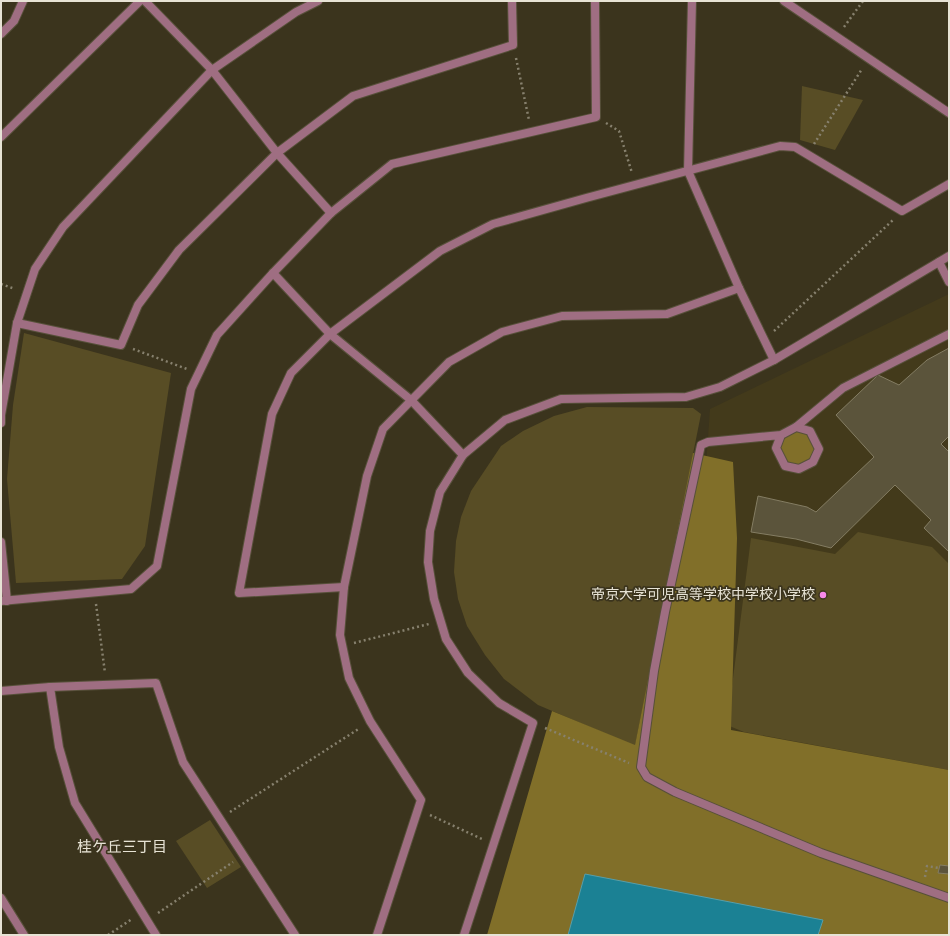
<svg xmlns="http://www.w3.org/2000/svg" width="950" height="936" viewBox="0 0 950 936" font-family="'Alegreya Sans','Noto Sans JP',sans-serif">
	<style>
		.built { fill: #433a1b }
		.green { fill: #584d25 }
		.forest { fill: #816f29 }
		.water { fill: #1b8194; stroke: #589ea8 }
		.building { fill: #5b543b; stroke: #847d63 }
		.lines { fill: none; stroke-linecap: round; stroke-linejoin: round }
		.service-casing { stroke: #57503a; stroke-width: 10 }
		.minor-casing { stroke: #57503a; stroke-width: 10 }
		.path { stroke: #87816e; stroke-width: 2.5; stroke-dasharray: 2 3; stroke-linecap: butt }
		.service { stroke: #9f6e82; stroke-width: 8 }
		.minor { stroke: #9f6e82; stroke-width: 8 }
		.poi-dot { fill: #f788eb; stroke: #3b341d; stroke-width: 1.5 }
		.labels { text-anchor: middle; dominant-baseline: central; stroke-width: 3.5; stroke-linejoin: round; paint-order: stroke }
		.poi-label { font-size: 14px; fill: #e7e3d5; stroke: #3b341d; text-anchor: end }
		.neighbourhood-label { font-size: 15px; fill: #e7e3d5; stroke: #3b341d }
	</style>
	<rect width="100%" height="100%" fill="#3b341d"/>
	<polygon class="built" points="949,294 949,818 686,748 710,409"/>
	<g class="green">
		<polygon points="802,86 863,100 835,150 800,140"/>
		<polygon points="24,333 171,373 145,546 122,579 16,583 7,479 13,405"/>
		<polygon points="587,407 693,408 701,414 635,746 538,705 504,679 485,655 467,626 458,599 454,572 456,541 461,517 471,491 501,446 523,431 554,416"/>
		<polygon points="858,532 932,547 949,564 949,770 744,732 727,725 751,538 835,554"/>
		<polygon points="210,820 241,867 207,888 176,841"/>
	</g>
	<g class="forest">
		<polygon points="796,427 810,431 819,449 813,462 799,469 785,466 776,448 781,435"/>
		<polygon points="693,453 733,462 737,538 731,730 949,770 949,935 487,935 552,711 635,745"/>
	</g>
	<polygon class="water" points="585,874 823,920 818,935 568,935"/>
	<g class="building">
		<polygon points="949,348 949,436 941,444 949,452 949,552 924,528 931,520 895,485 831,548 796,539 751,532 758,496 807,507 816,512 874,457 836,415 878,375 899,385 927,360"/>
		<polygon points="940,865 949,866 949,874 938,873"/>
	</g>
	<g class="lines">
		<defs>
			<g id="service">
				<polyline points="796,427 843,388 949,334"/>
				<polyline points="781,435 776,448 785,466 799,469 813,462 819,449 810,431 796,427 781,435 708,442 701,445 665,612 654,671 641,767 647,777 675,792 821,853 949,898"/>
			</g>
			<g id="minor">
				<polyline points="145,1 212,70 277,153 331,213"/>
				<polyline points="692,1 688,171 739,288 774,360"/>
				<polyline points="784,1 949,113"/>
				<polyline points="1,34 14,21 23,1"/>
				<polyline points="1,137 140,1"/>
				<polyline points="939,262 949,282"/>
				<polyline points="273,273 330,334 411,400 463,455"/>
				<polyline points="17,323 121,345 138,305 179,250 277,153 353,96 513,45 512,1"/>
				<polyline points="1,423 1,415 17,323 35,269 63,227 212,70 296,12 318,1"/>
				<polyline points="1,542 7,601"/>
				<polyline points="344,587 239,593 272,414 291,373 330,334 440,251 493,224 586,198 780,146 795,147 902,211 949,184"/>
				<polyline points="1,601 131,589 157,566 191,389 217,335 273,273 331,213 392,164 596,117 595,1"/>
				<polyline points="50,687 59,747 75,803 156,935"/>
				<polyline points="1,691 50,687 156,683 183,762 295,935"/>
				<polyline points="1,898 24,935"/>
				<polyline points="377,935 421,800 370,721 349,678 340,635 344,587 367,476 383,429 449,362 502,332 562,316 667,314 739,288"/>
				<polyline points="464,935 533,723 499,703 468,673 446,639 434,599 428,562 430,531 440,492 463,455 505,420 561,399 686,397 720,387 774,360 949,256"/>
			</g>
		</defs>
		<use href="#service" class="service-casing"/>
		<use href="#minor" class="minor-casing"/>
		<g class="path">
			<polyline points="844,27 863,1"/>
			<polyline points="516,58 529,120"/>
			<polyline points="606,123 619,131 632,173"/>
			<polyline points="814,144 862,69"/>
			<polyline points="1,284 15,289"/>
			<polyline points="774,331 893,220"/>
			<polyline points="133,349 187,369"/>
			<polyline points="96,604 105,673"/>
			<polyline points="354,643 429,624"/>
			<polyline points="545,728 629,763"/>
			<polyline points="230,812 360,728"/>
			<polyline points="430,815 482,839"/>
			<polyline points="925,877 927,866 939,868"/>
			<polyline points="158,913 233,862"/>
			<polyline points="108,935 132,919"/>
		</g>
		<use href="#service" class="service"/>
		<use href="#minor" class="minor"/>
	</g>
	<circle class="poi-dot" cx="823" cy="595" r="4"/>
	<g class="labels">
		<g class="poi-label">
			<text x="815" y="595">帝京大学可児高等学校中学校小学校</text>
		</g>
		<g class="neighbourhood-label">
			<text x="122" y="847">桂ケ丘三丁目</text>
		</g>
	</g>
	<rect width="950" height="936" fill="none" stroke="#e7e3d5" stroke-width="4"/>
</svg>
